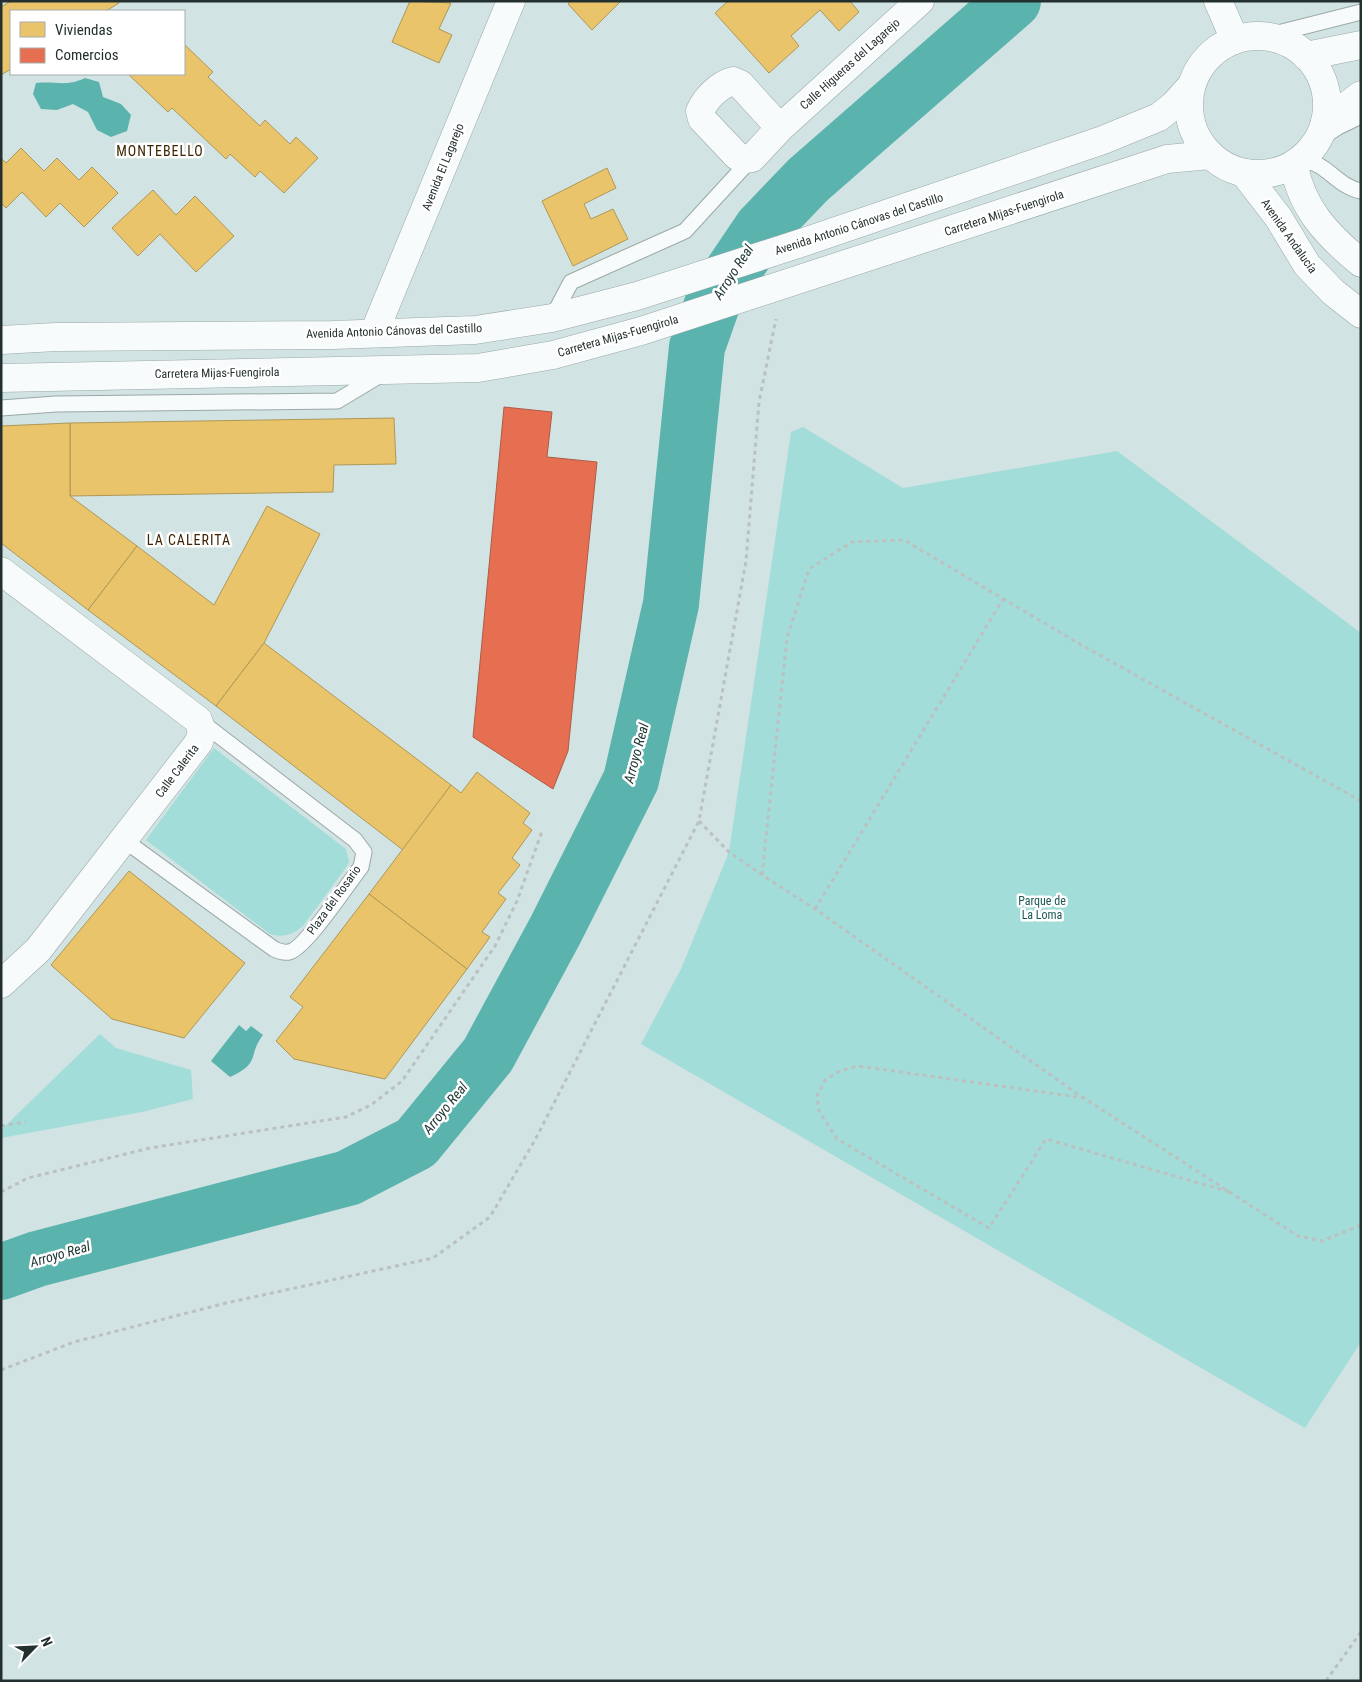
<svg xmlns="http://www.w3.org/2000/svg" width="1362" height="1682" viewBox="0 0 1362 1682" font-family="'Roboto Condensed',sans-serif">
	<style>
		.green { fill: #a3ddd9 }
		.water { fill: #5bb3ae }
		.homes { fill: #e9c46a; stroke: #ae9858 }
		.shops { fill: #e76f51; stroke: #ac5c47 }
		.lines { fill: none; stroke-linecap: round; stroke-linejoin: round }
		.river { stroke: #5bb3ae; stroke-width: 56 }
		.lane-casing { stroke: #99a8a7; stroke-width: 17 }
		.street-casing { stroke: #99a8a7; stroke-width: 29 }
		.path { stroke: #bbc1c0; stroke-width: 3; stroke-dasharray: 4 4; stroke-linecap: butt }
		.lane { stroke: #f8fbfb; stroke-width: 15 }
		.street { stroke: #f8fbfb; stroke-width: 28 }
		.labels { text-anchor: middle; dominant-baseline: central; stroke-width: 5; stroke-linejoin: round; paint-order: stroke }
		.street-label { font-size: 12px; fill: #23302f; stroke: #fff }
		.park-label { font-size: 12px; fill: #1c5955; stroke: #fff }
		.neighbourhood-label { font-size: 14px; letter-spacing: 1px; fill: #3e2402; stroke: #fff }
		.water-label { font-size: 14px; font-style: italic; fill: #213937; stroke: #fff }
	</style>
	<rect width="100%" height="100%" fill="#d1e3e2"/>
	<g class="green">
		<polygon points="803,427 903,488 1117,451 1361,633 1361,1342 1305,1428 641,1044 681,969 729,852 791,432"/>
		<path d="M214 748 346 849 349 862 345 869 303 926C292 935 284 938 270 934L146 840Z"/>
		<polygon points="100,1034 116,1048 191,1070 193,1099 142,1112 1,1138 1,1130"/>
	</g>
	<g class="water">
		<path d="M85 78 99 82 103 97 121 104 131 115 127 131 111 137 97 130 88 112 73 104 57 110 41 109 33 94 36 83C57 81 66 87 85 78Z"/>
		<path d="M239 1025 246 1031 251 1026 263 1035C247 1056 262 1062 230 1077L211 1061Z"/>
	</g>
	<g class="homes">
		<polygon points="11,1 118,1 119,3 106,11 11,11 11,69 1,75 1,7"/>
		<polygon points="410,1 451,3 439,29 452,35 439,63 392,42"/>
		<polygon points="570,1 621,1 592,30 568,4"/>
		<polygon points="728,1 850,1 859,12 839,31 820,10 791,36 799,46 769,73 715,13"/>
		<polygon points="184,44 213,72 208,77 260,126 265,120 290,144 296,137 318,158 284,193 260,171 255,177 230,154 226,159 172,108 168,112 128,74 184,74"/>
		<polygon points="21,148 44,171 57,158 79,180 92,167 118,193 84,227 60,203 46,217 22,192 6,208 1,203 1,158 6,163"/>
		<polygon points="607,168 616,188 584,204 591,219 613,209 628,239 573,266 542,201"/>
		<polygon points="153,190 176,215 195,196 234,236 196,272 160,234 138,256 112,228"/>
		<polygon points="394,418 396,464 334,465 333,492 70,496 70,423"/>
		<polygon points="70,423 70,496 137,546 88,610 1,543 1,426"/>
		<polygon points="267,506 320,534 264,643 216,706 88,610 137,546 214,605"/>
		<polygon points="264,643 451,785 403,850 216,706"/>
		<polygon points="477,772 530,813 523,823 532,830 512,858 520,865 498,893 506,899 482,932 490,937 467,969 369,894 451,785 461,793"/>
		<polygon points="129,871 245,963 184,1038 112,1019 51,965"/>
		<polygon points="369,894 467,969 385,1079 294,1059 276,1041 303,1007 290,997"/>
	</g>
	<polygon class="shops" points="504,407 552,412 547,457 597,462 568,751 553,789 473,737"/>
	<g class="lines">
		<polyline class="river" points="1,1272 37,1259 348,1178 416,1143 488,1055 555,931 631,780 671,604 697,347 714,299 762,228 808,180 1013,1"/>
		<defs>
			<g id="lane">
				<polyline points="1266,36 1361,12"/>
				<polyline points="1317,141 1338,127 1361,116"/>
				<path d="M1301 160C1326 161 1337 187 1361 191"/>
				<polyline points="552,318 571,282 685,231 752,158"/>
				<polyline points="1,408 56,404 337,401 382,374"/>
				<path d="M124 840 274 949C278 951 283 953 289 952 305 949 349 882 361 867L364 852 355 840 200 721"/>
			</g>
			<g id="street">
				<polyline points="1218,1 1235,40"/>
				<circle cx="1258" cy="105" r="69"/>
				<polyline points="1306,56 1361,45"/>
				<polyline points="1325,122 1361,95"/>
				<path d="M780 128 740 84 733 81C719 85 706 98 700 111L702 119 737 156 744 159 752 158 780 128 920 1"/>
				<path d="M1294 165C1301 208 1328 236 1361 263"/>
				<polyline points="1244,173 1278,217 1307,265 1333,292 1361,314"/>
				<polyline points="374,333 511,1"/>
				<polyline points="1,340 56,337 333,335 475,330 552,318 637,296 798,244 1103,140 1159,117 1174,105 1191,86"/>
				<polyline points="1,378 478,368 553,355 641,331 1167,159 1210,155"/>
				<polyline points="1,571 198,720 202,731 199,742 38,950 1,984"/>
			</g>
		</defs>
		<use href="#lane" class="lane-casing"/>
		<use href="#street" class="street-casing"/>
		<g class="path">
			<polyline points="699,821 729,852 762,875 815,909 1079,1095 1298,1236 1322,1241 1361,1225"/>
			<polyline points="762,875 787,638 809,569 852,542 904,540 1078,643 1361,801"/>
			<polyline points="815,909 1003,599"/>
			<polyline points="1085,1098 858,1066 840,1071 825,1080 817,1096 819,1111 837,1139 989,1228 1046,1139 1230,1192"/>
			<polyline points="1,1126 26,1122"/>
			<polyline points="1,1192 28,1178 150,1148 346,1117 371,1105 402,1081 495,946 517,901 542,831"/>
			<polyline points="1,1370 74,1342 226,1303 433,1258 490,1217 535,1140 699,821 746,561 759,402 776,319"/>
			<polyline points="1326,1681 1361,1632"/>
		</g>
		<use href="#lane" class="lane"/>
		<use href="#street" class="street"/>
	</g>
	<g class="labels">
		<g class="street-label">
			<text transform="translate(850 64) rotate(-42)">Calle Higueras del Lagarejo</text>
			<text transform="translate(443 167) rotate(-68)">Avenida El Lagarejo</text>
			<text transform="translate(1004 213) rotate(-18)">Carretera Mijas-Fuengirola</text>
			<text transform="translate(859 224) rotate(-18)">Avenida Antonio Cánovas del Castillo</text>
			<text transform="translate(1289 236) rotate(55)">Avenida Andalucía</text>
			<text transform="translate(394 331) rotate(-2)">Avenida Antonio Cánovas del Castillo</text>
			<text transform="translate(618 336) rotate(-16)">Carretera Mijas-Fuengirola</text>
			<text transform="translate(217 373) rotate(-1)">Carretera Mijas-Fuengirola</text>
			<text transform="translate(177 771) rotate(-53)">Calle Calerita</text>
			<text transform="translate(334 900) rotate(-54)">Plaza del Rosario</text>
		</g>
		<g class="park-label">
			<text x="1042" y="901">Parque de<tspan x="1042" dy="14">La Loma</tspan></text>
		</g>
		<g class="neighbourhood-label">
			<text x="160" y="151">MONTEBELLO</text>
			<text x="189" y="540">LA CALERITA</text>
		</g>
		<g class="water-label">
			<text transform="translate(733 272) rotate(-57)">Arroyo Real</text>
			<text transform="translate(636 753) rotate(-75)">Arroyo Real</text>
			<text transform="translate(445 1108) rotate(-51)">Arroyo Real</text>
			<text transform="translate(60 1254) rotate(-16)">Arroyo Real</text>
		</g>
	</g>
	<rect width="1362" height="1682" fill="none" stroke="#23302f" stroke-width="5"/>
	<rect x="10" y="10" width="175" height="65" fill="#ffffff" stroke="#a7acac"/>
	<rect x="20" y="22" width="25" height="15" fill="#e9c46a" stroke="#a7acac"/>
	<text x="55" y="35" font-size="15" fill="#23302f">Viviendas</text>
	<rect x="20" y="48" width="25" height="15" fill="#e76f51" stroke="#a7acac"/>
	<text x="55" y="60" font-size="15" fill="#23302f">Comercios</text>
	<g transform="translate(35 1647) rotate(66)" stroke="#ffffff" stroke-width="4" paint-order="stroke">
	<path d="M0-4L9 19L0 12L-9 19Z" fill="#23302f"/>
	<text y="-8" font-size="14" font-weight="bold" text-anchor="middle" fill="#23302f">N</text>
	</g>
</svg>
